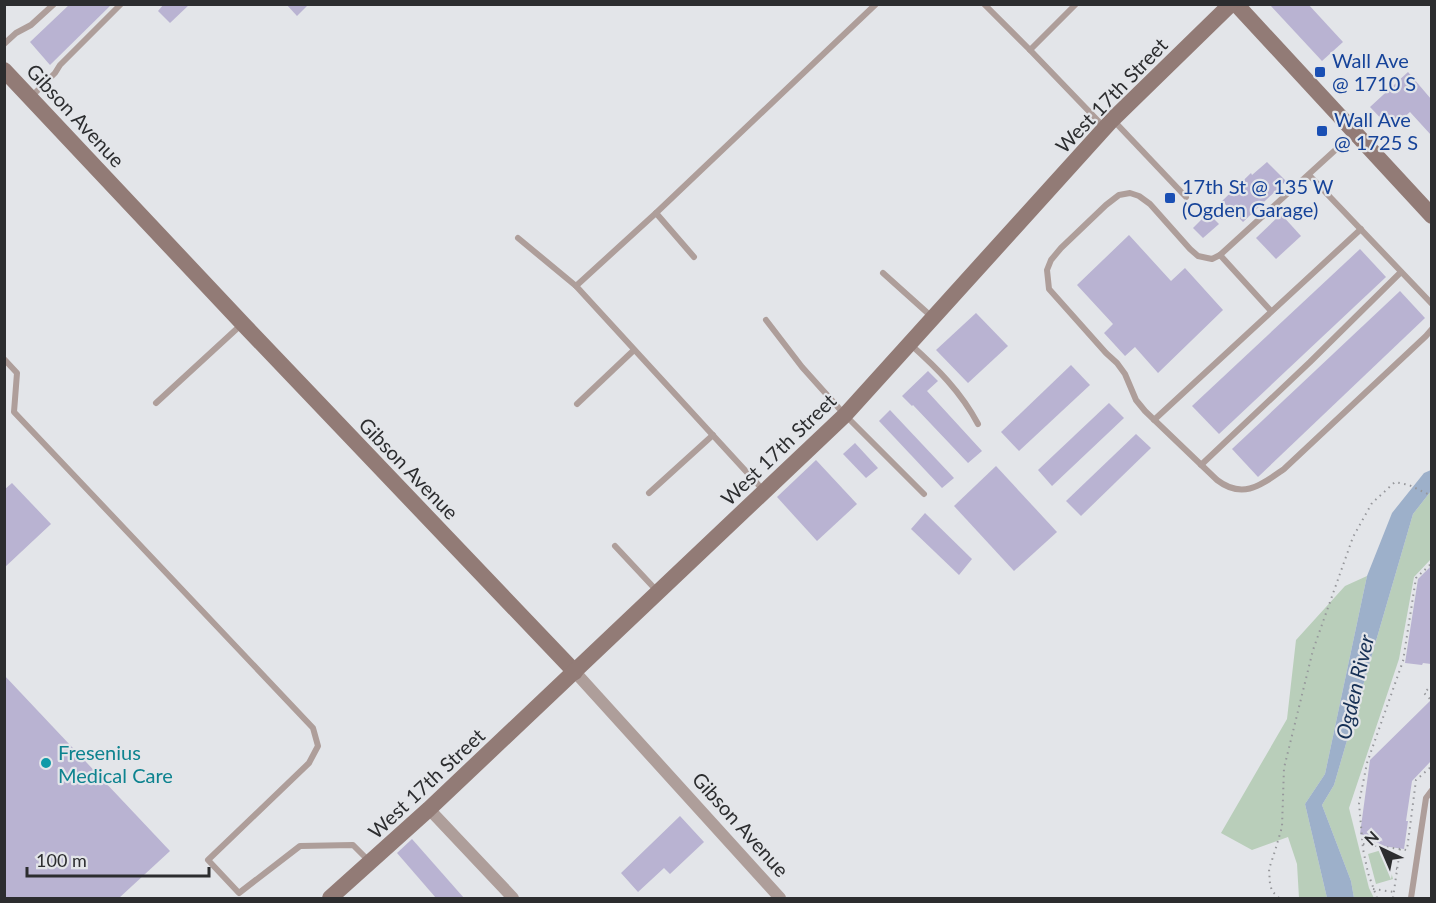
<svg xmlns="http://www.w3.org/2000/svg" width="1436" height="903" viewBox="0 0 1436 903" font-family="Lato,sans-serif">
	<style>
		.green { fill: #b9ceba }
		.water { fill: #9db0ca }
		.building { fill: #b9b3d2 }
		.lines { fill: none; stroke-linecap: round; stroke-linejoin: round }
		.path { stroke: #96979b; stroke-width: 2; stroke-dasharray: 1.5 4.5; stroke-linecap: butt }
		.lane { stroke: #ae9e9a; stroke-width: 6 }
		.street { stroke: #ae9e9a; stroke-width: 12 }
		.secondary { stroke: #927b76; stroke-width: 16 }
		.transit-dot { fill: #1a4fb4; stroke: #e3e5e9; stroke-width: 2 }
		.culture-dot { fill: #0f9aa8; stroke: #e3e5e9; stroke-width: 2 }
		.labels { text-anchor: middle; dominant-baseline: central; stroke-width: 4.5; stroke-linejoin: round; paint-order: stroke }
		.transit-label { font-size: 20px; fill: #164399; stroke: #e3e5e9; text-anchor: start }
		.street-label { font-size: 20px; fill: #2c2d2f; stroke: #e3e5e9 }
		.culture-label { font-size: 20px; fill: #0d838f; stroke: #e3e5e9; text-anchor: start }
		.water-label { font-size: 21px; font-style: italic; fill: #163055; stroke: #e3e5e9 }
	</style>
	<rect width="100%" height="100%" fill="#e3e5e9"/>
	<g class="green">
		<polygon points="1431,491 1431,559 1414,577 1399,659 1349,808 1369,888 1374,898 1354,898 1351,881 1322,805 1334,785 1413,514"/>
		<polygon points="1367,576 1325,774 1305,804 1327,898 1299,898 1297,864 1288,837 1252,850 1221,833 1287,719 1296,640 1345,586"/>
		<polygon points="1385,849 1393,879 1376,884 1368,854"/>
	</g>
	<polygon class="water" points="1431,470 1431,491 1413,514 1334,785 1322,805 1351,881 1354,898 1327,898 1305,804 1325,774 1367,576 1392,513 1424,473"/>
	<g class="building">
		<polygon points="70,4 112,4 50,65 30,42"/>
		<polygon points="164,4 190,4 170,23 158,11"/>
		<polygon points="286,4 309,4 297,16"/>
		<polygon points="1269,4 1308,4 1343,42 1322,61"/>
		<polygon points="1408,72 1431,99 1431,135 1410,112 1391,129 1370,107"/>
		<polygon points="1267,162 1286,181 1243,222 1222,201 1251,173 1252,175"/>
		<polygon points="1208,213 1219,224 1203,238 1193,228"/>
		<polygon points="1281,214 1301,236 1276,259 1256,238"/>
		<polygon points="1129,235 1171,281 1185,268 1223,310 1158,373 1135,347 1125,356 1104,333 1113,324 1077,285"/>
		<polygon points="1360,249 1386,277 1219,434 1192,406"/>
		<polygon points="1400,291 1425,318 1258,477 1232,449"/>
		<polygon points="976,313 1008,346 968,383 936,350"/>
		<polygon points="1071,365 1090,385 1019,451 1001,432"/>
		<polygon points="928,371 938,381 927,391 982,451 968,463 913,405 912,406 902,396"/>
		<polygon points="1109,403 1124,418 1052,486 1038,470"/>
		<polygon points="890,410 954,478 942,488 879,421"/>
		<polygon points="1136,434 1151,448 1081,516 1066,501"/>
		<polygon points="855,443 878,468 866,478 843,454"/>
		<polygon points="816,460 857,504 817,541 777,497"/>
		<polygon points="996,466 1057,532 1014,571 954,506"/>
		<polygon points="12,483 51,524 4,568 4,490"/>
		<polygon points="925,513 972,559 959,575 911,529"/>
		<polygon points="1431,566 1431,664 1423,663 1422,665 1405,663 1418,579"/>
		<polygon points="4,675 170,851 119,898 4,898"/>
		<polygon points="1431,700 1431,761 1412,781 1406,821 1408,821 1404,849 1368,844 1368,837 1360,834 1370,760"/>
		<polygon points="680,816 704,842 670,874 664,868 638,892 621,873"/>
		<polygon points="412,839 464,898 436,898 397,853"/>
	</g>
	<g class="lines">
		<g class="path">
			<polyline points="1432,685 1424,693 1432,701"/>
			<polyline points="1363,844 1407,850 1416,780 1432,766"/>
			<polyline points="1390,868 1397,869"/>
			<polyline points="1373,889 1394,892"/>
			<polyline points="1279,898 1272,891 1270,884 1269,869 1275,851 1282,827 1284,768 1313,650 1353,537 1372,503 1395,482 1409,485 1432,496"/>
			<polyline points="1377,898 1368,873 1363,849 1359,803 1367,763 1403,661 1416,578 1432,563"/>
			<polyline points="1393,898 1400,849"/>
		</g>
		<g class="lane">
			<polyline points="984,4 1030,50 1076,4"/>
			<polyline points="4,44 16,33 31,25 54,4"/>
			<polyline points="1030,50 1105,128"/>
			<polyline points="31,97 55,73 60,65 121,4"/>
			<polyline points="1114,121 1186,197"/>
			<path d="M1354 133 1220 255 1212 259 1198 256 1190 249 1150 204 1139 196 1130 193 1119 195 1106 205 1061 248 1051 260 1047 270 1049 289 1106 353 1117 363 1125 374 1136 400 1145 411 1217 480C1243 500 1261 485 1284 469L1426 336 1432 329"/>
			<polyline points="1309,175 1432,304"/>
			<polyline points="656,213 694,257"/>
			<polyline points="518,238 576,286 764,491"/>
			<polyline points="1220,255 1271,311"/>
			<polyline points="883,273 932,317"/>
			<polyline points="576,286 656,213 876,4"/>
			<polyline points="766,320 802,367 845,415 924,494"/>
			<path d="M910 344C937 368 961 392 978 424"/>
			<polyline points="4,359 17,373 14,412 313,728 318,746 309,763 208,860 239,893 300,846 353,845 370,862"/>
			<polyline points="156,403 242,324"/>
			<polyline points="577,404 634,350"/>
			<polyline points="1154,420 1361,229"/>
			<polyline points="1201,465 1310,362 1401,272"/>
			<polyline points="649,493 713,435"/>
			<polyline points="615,546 657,591"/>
			<polyline points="1411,898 1426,798 1432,790"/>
		</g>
		<g class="street">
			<polyline points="575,672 780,898"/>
			<polyline points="429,809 513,898"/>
		</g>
		<g class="secondary">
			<polyline points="1236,4 1432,216"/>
			<polyline points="4,70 243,324 575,672"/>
			<polyline points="330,898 429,809 845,415 1112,120 1231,4"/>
		</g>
	</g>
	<g class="transit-dot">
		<rect x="1314" y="66" width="12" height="12" rx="3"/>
		<rect x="1316" y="125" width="12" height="12" rx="3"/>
		<rect x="1164" y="192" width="12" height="12" rx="3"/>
	</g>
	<circle class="culture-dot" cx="46" cy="763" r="6"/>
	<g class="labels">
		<g class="transit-label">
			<text x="1332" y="60">Wall Ave<tspan x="1332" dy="23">@ 1710 S</tspan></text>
			<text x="1334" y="119">Wall Ave<tspan x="1334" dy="23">@ 1725 S</tspan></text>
			<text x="1182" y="186">17th St @ 135 W<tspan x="1182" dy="23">(Ogden Garage)</tspan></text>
		</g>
		<g class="street-label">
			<text transform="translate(1111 95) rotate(-46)">West 17th Street</text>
			<text transform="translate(76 115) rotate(47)">Gibson Avenue</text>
			<text transform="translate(778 449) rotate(-44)">West 17th Street</text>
			<text transform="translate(409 468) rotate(46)">Gibson Avenue</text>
			<text transform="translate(426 783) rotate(-43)">West 17th Street</text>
			<text transform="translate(741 824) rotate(48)">Gibson Avenue</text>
		</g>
		<g class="culture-label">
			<text x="58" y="752">Fresenius<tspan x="58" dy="23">Medical Care</tspan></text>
		</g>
		<g class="water-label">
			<text transform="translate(1354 687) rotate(-77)">Ogden River</text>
		</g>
	</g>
	<rect width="1436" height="903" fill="none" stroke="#2c2d2f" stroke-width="12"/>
	<g transform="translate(1382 849) rotate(316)" stroke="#e3e5e9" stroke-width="4.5" paint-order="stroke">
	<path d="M0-4.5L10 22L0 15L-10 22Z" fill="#2c2d2f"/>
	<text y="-9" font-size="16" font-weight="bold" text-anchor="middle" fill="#2c2d2f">N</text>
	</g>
	<path d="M27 867v9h182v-9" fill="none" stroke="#2c2d2f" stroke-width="3"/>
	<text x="36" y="867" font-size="18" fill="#2c2d2f" stroke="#e3e5e9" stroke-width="4.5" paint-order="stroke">100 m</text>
</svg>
